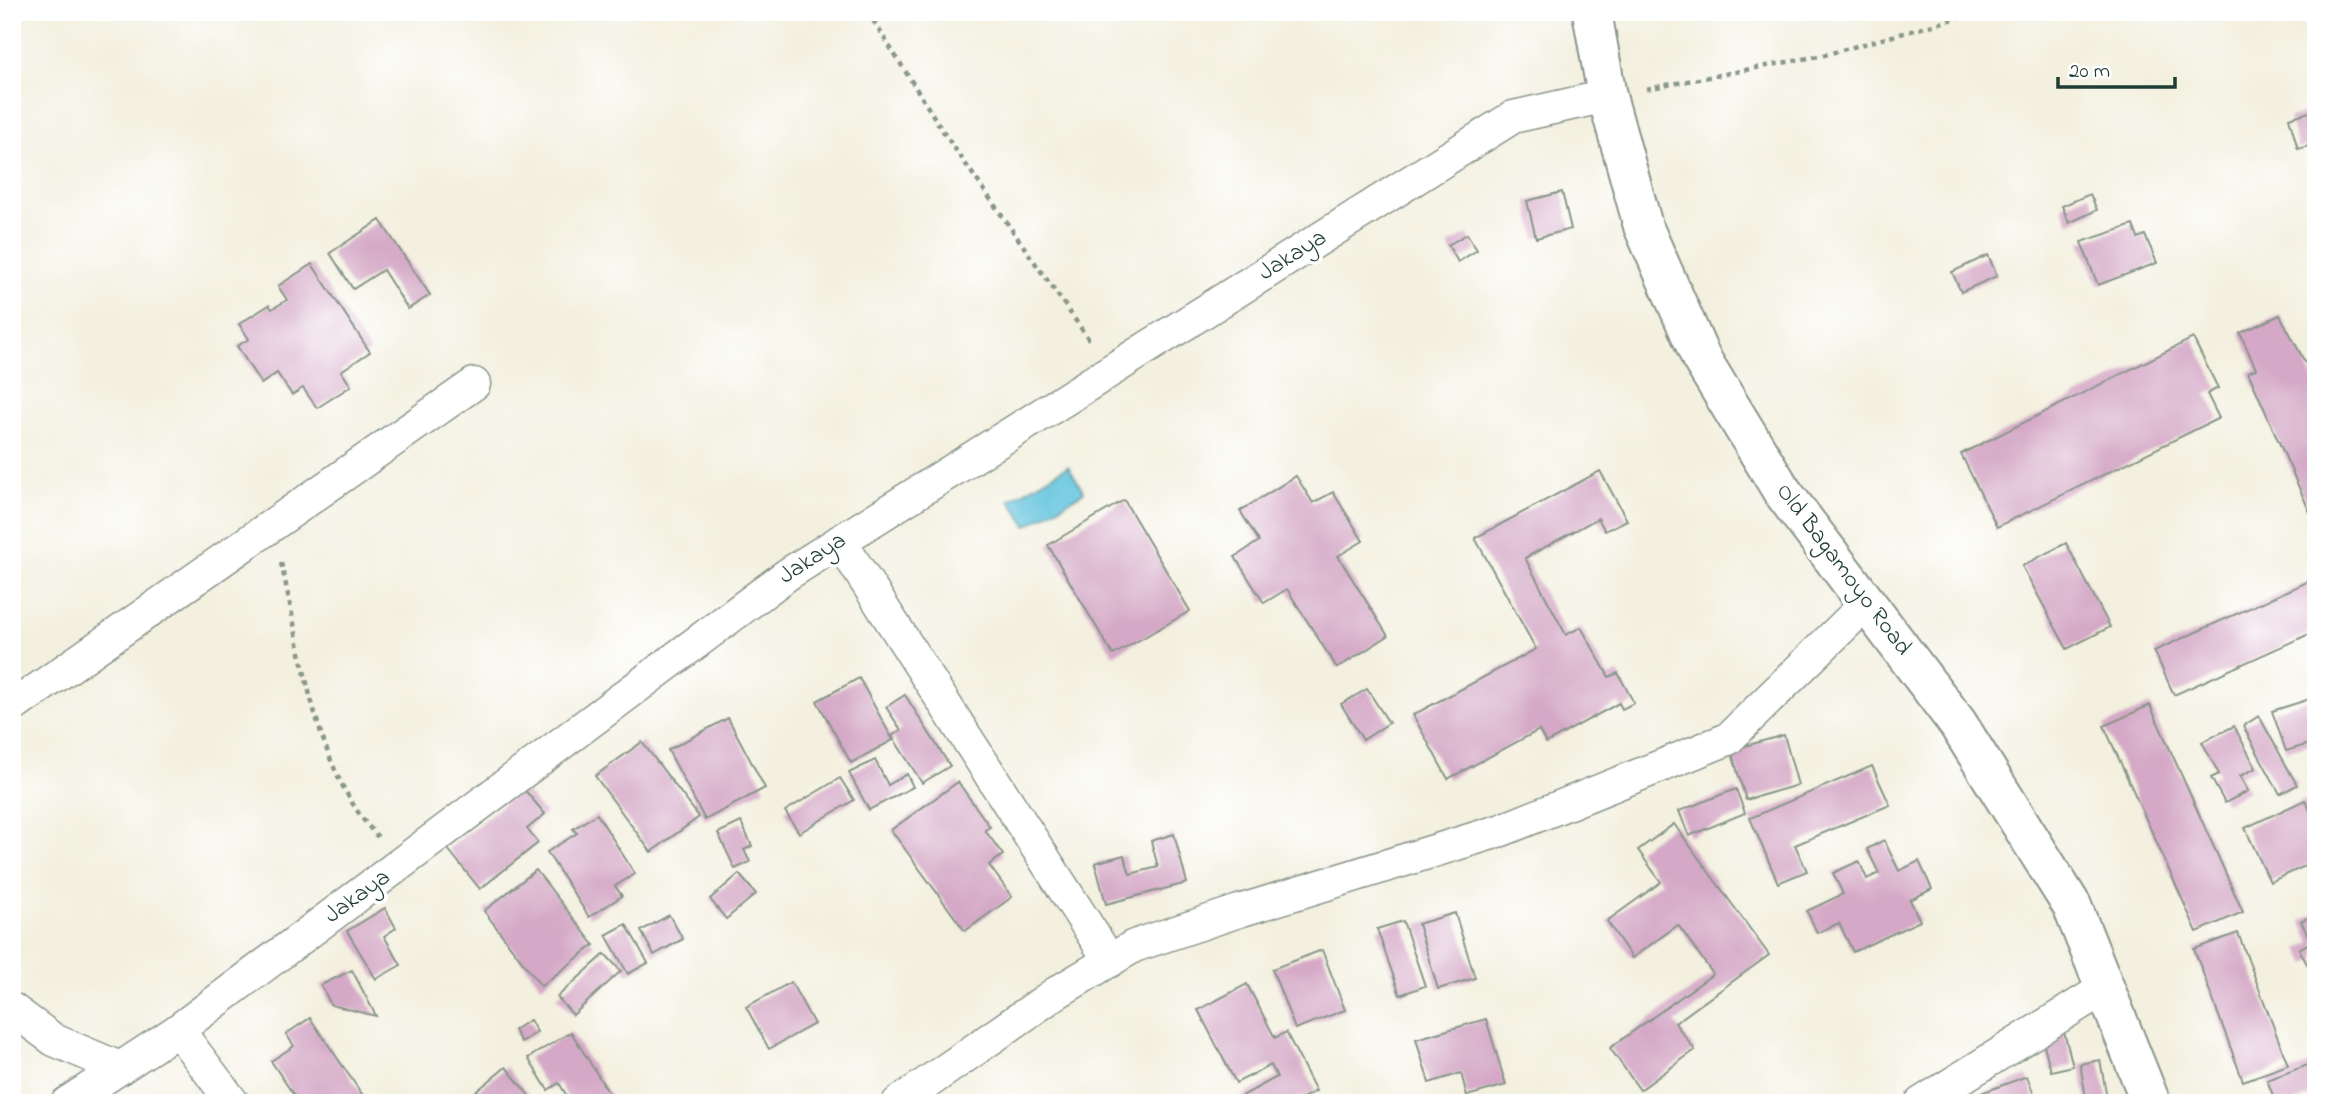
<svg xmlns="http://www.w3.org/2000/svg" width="2328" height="1115" viewBox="0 0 2328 1115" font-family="'Indie Flower',sans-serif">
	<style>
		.water { fill: #5fc2dd; stroke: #3f8088; stroke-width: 2 }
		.building { fill: #d4a8c6 }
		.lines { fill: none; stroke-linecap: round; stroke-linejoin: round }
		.minor-casing { stroke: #89968a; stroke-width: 35 }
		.tertiary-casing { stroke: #89968a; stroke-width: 42 }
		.path { stroke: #89968a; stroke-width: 4.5; stroke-dasharray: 5 5; stroke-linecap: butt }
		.minor { stroke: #fff; stroke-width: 32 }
		.tertiary { stroke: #fff; stroke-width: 38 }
		.labels { text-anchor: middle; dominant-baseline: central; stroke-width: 7; stroke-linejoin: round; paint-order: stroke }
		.street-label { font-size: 24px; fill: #1f3d34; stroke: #fff }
	</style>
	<rect width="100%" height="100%" fill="#fff"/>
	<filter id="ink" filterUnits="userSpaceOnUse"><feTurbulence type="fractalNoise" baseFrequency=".0143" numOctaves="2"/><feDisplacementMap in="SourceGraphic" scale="14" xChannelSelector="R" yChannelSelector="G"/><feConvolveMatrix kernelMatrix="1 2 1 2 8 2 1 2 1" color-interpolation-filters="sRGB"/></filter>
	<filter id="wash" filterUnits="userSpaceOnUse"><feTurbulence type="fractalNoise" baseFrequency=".00686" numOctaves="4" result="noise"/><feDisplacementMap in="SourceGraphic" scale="28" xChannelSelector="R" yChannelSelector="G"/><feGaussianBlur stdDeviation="1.57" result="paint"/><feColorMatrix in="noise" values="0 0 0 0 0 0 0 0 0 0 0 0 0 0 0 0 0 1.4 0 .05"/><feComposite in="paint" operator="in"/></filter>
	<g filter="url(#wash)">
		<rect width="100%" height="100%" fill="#f3f0df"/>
		<polygon class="water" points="1068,466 1084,492 1027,526 1010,500"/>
		<g id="blocks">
			<g class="building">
				<polygon points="2316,110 2316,144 2298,149 2289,118"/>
				<polygon points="1562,192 1571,229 1536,238 1527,201"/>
				<polygon points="2090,194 2097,210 2069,223 2062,206"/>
				<polygon points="380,220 430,295 408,309 383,270 353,289 330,253"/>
				<polygon points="2133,225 2138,238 2145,235 2157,263 2098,285 2081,242"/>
				<polygon points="1467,234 1477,250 1458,262 1448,245"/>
				<polygon points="1988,255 1997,276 1961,292 1952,272"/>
				<polygon points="312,264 370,352 341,371 351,386 317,408 303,388 292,395 277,373 261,384 237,346 249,339 239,324 269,305 272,309 287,300 278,286"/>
				<polygon points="2280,315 2316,383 2316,526 2248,372 2256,369 2240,333"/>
				<polygon points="2193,338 2218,388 2207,394 2219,418 1997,527 1961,454"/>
				<polygon points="1600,471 1627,520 1605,531 1598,518 1525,558 1566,635 1581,627 1609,677 1618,673 1634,703 1622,709 1619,703 1546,743 1539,730 1448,779 1413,715 1536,649 1475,538"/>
				<polygon points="1296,476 1313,503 1333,492 1363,541 1338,556 1388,636 1337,668 1287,589 1264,603 1235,557 1259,541 1240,511"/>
				<polygon points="1124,500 1190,611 1113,655 1048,545"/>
				<polygon points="2066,543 2110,627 2067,649 2022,566"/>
				<polygon points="2316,578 2316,631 2174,695 2154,651"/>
				<polygon points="859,678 893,740 851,763 817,701"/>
				<polygon points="1367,689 1389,723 1363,740 1341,704"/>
				<polygon points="905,695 950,766 922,783 892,736 901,730 886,707"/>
				<polygon points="2316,697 2316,742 2286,751 2272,711"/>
				<polygon points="2150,705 2243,912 2197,932 2104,726"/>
				<polygon points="2259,716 2297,785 2280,794 2243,726"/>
				<polygon points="728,718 765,788 705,820 668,750"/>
				<polygon points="2234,726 2256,768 2240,776 2248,791 2225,803 2211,778 2219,774 2202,742"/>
				<polygon points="1784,735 1798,785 1746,800 1731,750"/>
				<polygon points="642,742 699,817 651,852 595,776"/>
				<polygon points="875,760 888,785 907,774 913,787 869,810 849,773"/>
				<polygon points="1872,766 1890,805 1795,845 1807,871 1778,883 1750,818"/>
				<polygon points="2316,768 2316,784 2309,771"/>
				<polygon points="840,778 854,800 799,833 785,811"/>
				<polygon points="958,782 990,827 985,830 1003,855 989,865 1012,897 965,931 891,830"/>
				<polygon points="523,788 545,814 527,829 538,843 480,889 448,849"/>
				<polygon points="1736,789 1745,813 1689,836 1679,811"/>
				<polygon points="2305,800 2316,822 2316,861 2270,882 2245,828"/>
				<polygon points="597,814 635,874 615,886 622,896 589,917 547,852 577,833 573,829"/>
				<polygon points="741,822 752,846 744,850 750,862 735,869 718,833"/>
				<polygon points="1674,824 1769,955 1675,1023 1695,1050 1640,1090 1610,1048 1713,974 1678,925 1632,958 1607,921 1661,882 1638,850"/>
				<polygon points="1174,834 1187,883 1106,904 1095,863 1124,855 1130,874 1158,867 1151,841"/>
				<polygon points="1884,840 1899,871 1919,861 1932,889 1910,900 1920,921 1853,952 1839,923 1817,933 1807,911 1843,894 1833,873 1859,861 1867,879 1879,873 1867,849"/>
				<polygon points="536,870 594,945 541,986 484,911"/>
				<polygon points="739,874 756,894 726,919 710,899"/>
				<polygon points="385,908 396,928 384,936 401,965 376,979 347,931"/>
				<polygon points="1455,913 1475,978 1438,989 1418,924"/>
				<polygon points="2316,914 2316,965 2314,960 2307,964 2299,949 2311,942 2301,921"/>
				<polygon points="669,915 683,939 654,955 641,931"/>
				<polygon points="1403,921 1425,986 1400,995 1377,929"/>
				<polygon points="626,924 648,963 628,974 606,935"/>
				<polygon points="2238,933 2288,1065 2243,1081 2194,949"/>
				<polygon points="1322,950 1345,1010 1295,1029 1272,969"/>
				<polygon points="605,954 621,971 573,1015 557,997"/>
				<polygon points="352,970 376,1016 331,1005 321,985"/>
				<polygon points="791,982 814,1024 769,1049 746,1007"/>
				<polygon points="1247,984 1275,1038 1286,1032 1316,1091 1293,1103 1246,1103 1242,1096 1277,1077 1271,1065 1236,1083 1198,1010"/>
				<polygon points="310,1018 368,1103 299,1103 271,1061 294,1046 286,1034"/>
				<polygon points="1486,1019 1506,1085 1467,1096 1461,1073 1429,1083 1416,1039"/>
				<polygon points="530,1020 537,1032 521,1042 514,1030"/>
				<polygon points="571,1032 615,1103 571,1103 559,1083 548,1090 528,1058"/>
				<polygon points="2064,1032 2073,1066 2051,1071 2042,1038"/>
				<polygon points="2100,1060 2108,1103 2087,1103 2080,1064"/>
				<polygon points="2316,1062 2316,1094 2293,1103 2276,1103 2267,1080"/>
				<polygon points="506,1067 535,1103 462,1103"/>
				<polygon points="2027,1076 2037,1103 1957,1103 1957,1102"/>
			</g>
		</g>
	</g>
	<g filter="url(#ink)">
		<use href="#blocks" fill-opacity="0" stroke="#89968a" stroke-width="2"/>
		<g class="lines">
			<defs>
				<g id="minor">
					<polyline points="840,541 1110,961"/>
					<polyline points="12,707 474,384"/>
					<polyline points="12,1009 54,1040 120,1068"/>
					<polyline points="178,1030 233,1103"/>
					<polyline points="67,1103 178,1030 788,574 1513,117 1607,96"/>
					<polyline points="898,1103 1056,993 1134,946 1239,911 1502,830 1728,739 1867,603"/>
					<polyline points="1921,1103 2105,988"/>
				</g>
				<polyline id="tertiary" points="1592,12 1607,96 1643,226 1701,358 1782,491 1958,724 2072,906 2151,1103"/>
			</defs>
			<use href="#minor" class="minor-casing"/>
			<use href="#tertiary" class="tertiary-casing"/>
			<g class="path">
				<polyline points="868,12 946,136 1090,341"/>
				<polyline points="1646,89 1824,55 1980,12"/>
				<path d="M281 563C302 652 314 769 378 837"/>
			</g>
			<use href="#minor" class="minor"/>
			<use href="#tertiary" class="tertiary"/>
		</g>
	</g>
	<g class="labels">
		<g class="street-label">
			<text transform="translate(1293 256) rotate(-32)">Jakaya</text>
			<text transform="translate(813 559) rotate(-33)">Jakaya</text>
			<text transform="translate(1843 570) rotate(53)">Old Bagamoyo Road</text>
			<text transform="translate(358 897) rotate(-36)">Jakaya</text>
		</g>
	</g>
	<rect width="2328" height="1115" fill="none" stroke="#fff" stroke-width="42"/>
	<path d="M2058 77v10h117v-10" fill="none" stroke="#1f3d34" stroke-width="3.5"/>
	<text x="2069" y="77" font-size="21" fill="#1f3d34" stroke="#ffffff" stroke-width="5" paint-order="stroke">20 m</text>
</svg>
